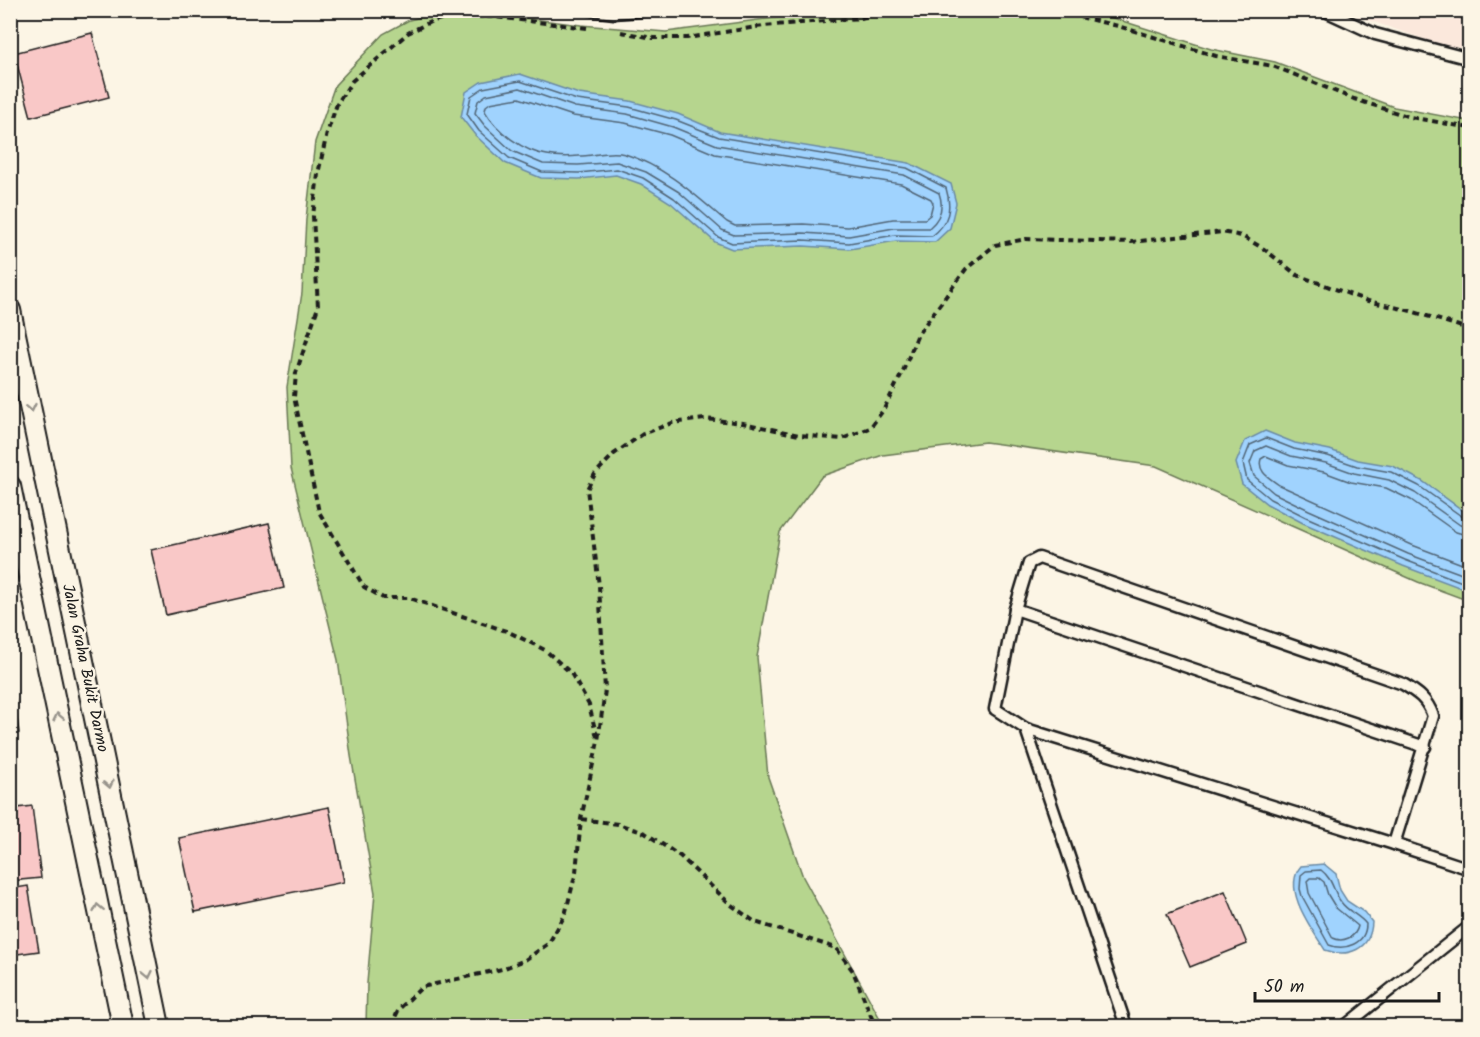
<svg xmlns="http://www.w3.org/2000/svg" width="1480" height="1037" viewBox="0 0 1480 1037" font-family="Kalam,sans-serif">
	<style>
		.built { fill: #fbe8dc }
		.green { fill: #b6d58e; stroke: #697855; stroke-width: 1.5 }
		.water { fill: #a0d3fe; stroke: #6b8aa4; stroke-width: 1.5 }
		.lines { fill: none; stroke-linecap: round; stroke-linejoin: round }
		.shore { stroke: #516576; stroke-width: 1.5 }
		.building { fill: #f9c8c7; stroke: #1c1c1c; stroke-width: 1.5 }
		.lane-casing { stroke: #1c1c1c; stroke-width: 15 }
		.street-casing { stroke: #1c1c1c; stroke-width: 24 }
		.path { stroke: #1c1c1c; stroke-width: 4; stroke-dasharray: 6 4.5; stroke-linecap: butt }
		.lane { stroke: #fcf5e5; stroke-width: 10 }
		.street { stroke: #fcf5e5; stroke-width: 20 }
		.oneway { stroke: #97938b }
		.labels { text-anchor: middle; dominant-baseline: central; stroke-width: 5; stroke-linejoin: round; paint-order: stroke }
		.street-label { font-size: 16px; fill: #1c1c1c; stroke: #fcf5e5 }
	</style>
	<rect width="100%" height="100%" fill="#fcf5e5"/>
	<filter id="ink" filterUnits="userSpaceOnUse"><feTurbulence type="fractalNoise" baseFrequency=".0167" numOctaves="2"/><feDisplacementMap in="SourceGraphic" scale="12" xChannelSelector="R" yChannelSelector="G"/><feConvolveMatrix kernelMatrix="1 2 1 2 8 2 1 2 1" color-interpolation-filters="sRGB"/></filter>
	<g filter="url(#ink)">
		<polygon class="built" points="1342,11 1469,11 1469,49 1444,46"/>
		<polygon class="green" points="835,10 1085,10 1097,13 1211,49 1275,62 1394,107 1469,121 1469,601 1418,582 1156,466 985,442 883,455 822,476 780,532 757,657 768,777 803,877 884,1026 366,1026 367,983 375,893 351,756 338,660 291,468 287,387 302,293 306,219 315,142 335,85 383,34 409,20 446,11 469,11 581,25 666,32"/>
		<g class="water">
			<polygon points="520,74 579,94 630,101 678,114 720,132 909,163 951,184 956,203 950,228 935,242 896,241 850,249 803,246 732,249 715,242 671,203 641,184 616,175 579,179 541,178 505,163 475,135 461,117 466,92 481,82"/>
			<polygon points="1265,431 1295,443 1330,450 1358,460 1393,466 1422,481 1469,515 1469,591 1403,566 1303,523 1267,504 1242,484 1236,463 1245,441"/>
			<path d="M1324 864 1336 874 1340 890 1347 901 1364 912 1372 922C1371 950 1348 958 1325 950 1312 929 1281 889 1301 866Z"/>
		</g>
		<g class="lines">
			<g class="shore">
				<path d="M520 81 577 100 629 107 676 120 719 137 907 168 946 188C952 208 949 223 932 236L895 235 849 243 803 240 732 243 718 237 674 198 643 178 617 169 579 173 542 172 509 158 479 131 467 114 471 96 483 88Z"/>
				<path d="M520 88 575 107 627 114 673 127 717 145 904 175 939 193C944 207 940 219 929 228H894L849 236 803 233 734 235 722 230 679 192 646 172 617 162 578 165 543 164 512 151 485 126 475 113 478 101 486 95Z"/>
				<path d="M519 98 573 116 625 123 670 135 715 154 901 184 931 199 933 203 930 215 925 219H893L848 227 803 224 735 226 727 222C695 195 666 167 625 154 610 150 593 156 579 156 569 157 557 157 547 155 524 152 496 131 485 111L486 106 490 103Z"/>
				<polyline points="1470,519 1464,518 1419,486 1391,472 1357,466 1328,456 1294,449 1266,438 1250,445 1243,463 1247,480 1270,499 1306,517 1405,560 1470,585"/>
				<polyline points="1470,527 1460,525 1415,493 1389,480 1354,473 1326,463 1291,456 1266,446 1255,451 1250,463 1254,476 1274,493 1309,510 1408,554 1470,577"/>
				<path d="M1470 536 1456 532 1411 500 1386 488 1351 482 1324 472 1288 465 1266 456 1261 459C1257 472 1270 478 1279 485L1412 545 1470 567"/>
				<path d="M1321 870C1333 879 1333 891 1341 902 1347 911 1359 915 1366 924 1366 944 1345 951 1329 945L1302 896 1300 889 1301 875 1306 871Z"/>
				<path d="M1310 878H1319L1324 882 1328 895 1336 908 1358 926C1356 937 1343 943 1333 938L1309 893 1307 881Z"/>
			</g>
		</g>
		<g class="building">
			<polygon points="1443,10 1470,10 1470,18 1468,21"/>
			<polygon points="92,33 109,97 31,117 14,53"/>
			<polygon points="269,523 284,588 166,615 151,550"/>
			<polygon points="10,688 13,688 19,733 10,734"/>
			<polygon points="32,806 41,878 10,881 10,809"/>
			<polygon points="329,807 344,882 195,912 179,838"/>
			<polygon points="28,886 39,951 10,955 10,889"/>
			<polygon points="1225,891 1247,944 1190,967 1167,914"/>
		</g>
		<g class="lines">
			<defs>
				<g id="lane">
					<polyline points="592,10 614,13 651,10"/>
					<polyline points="1323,10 1375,34 1470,59"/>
					<polyline points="1015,609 1425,747"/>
					<path d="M1026 729 995 709 1015 609 1029 563 1039 558 1403 684C1418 693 1427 699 1433 716L1394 844"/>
					<polyline points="1126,1026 1026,729 1394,844 1470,869"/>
					<polyline points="1345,1026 1470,926"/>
				</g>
				<g id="street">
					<polyline points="10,310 159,1026"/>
					<polyline points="10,486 123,1026"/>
				</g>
			</defs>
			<use href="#lane" class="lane-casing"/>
			<use href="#street" class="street-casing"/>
			<g class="path">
				<polyline points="1050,10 1118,26 1216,56 1273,66 1354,99 1410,117 1470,128"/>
				<polyline points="587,28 495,17 455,15 430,22 408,33 352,81 337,104 327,133 318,174 313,216 318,307 296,373 294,397 319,512 364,587 383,598 409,598 509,632 545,650 571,673 589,705 597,737"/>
				<polyline points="621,32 653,38 687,38 763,26 861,18 887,10"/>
				<polyline points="581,819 618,824 645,833 680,856 730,904 755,922 836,948 853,971 875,1026"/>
				<polyline points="391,1026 399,1009 422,987 502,969 525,960 549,943 565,915 576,872 581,819 598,741 605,690 599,586 587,489 595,474 614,454 643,434 672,423 705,419 743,423 799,435 842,439 870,428 884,409 903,371 918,334 966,269 995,245 1026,239 1131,242 1222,232 1242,236 1264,249 1297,275 1368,301 1411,311 1459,326 1470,331"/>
			</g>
			<use href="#lane" class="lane"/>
			<use href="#street" class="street"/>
		</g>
		<defs><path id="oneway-chevron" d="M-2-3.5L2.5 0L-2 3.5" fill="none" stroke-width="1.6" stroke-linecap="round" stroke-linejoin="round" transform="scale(1.5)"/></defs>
		<g class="oneway">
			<use href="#oneway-chevron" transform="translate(31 408) rotate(78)"/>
			<use href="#oneway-chevron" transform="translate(58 717) rotate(-102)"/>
			<use href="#oneway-chevron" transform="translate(109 784) rotate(78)"/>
			<use href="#oneway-chevron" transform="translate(98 908) rotate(-102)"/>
			<use href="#oneway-chevron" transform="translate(148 975) rotate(78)"/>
		</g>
	</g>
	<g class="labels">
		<g class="street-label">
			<text transform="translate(85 668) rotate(78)">Jalan Graha Bukit Darmo</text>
		</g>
	</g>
	<rect width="1480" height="1037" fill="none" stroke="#fcf5e5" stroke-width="36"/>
	<rect x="18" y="18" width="1444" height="1001" fill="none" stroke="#1c1c1c" stroke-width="2" filter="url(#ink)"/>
	<path d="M1255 992v9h184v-9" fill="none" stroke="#1c1c1c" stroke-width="3"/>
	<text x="1264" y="992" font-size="18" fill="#1c1c1c" stroke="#fcf5e5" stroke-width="4.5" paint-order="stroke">50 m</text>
</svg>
